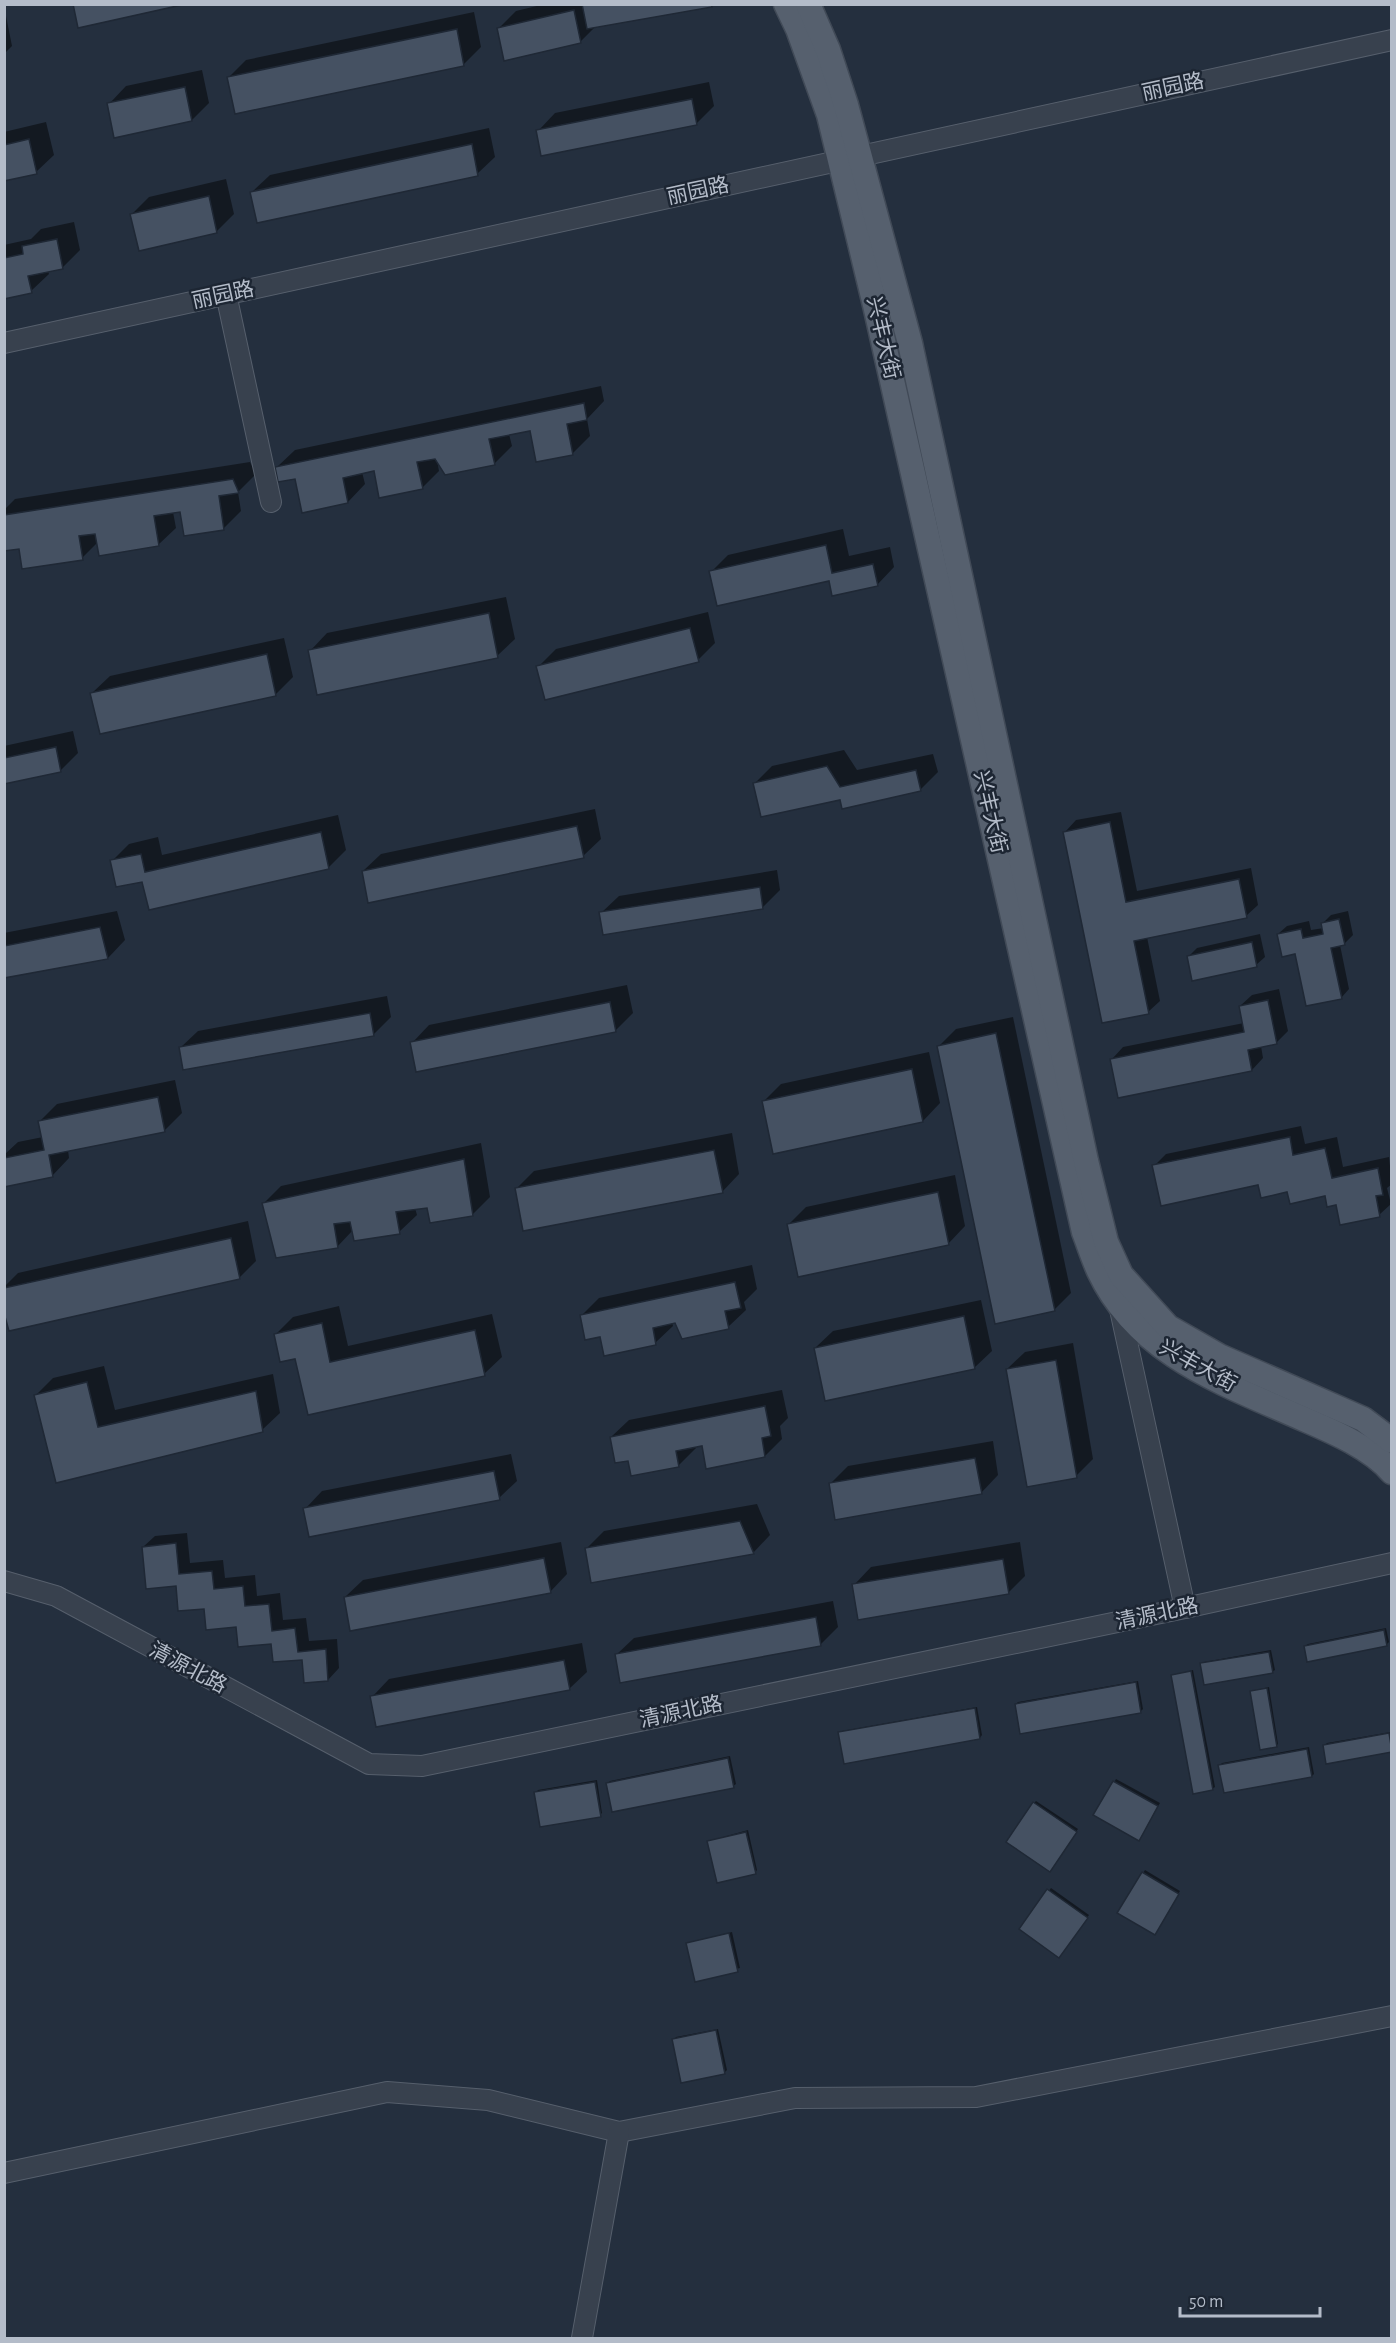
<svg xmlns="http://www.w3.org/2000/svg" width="1396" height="2343" viewBox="0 0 1396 2343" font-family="'Alegreya Sans','Noto Sans SC',sans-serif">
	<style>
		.shadow { fill: #0007 }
		.building { fill: #455162; stroke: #1f2835; stroke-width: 1.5 }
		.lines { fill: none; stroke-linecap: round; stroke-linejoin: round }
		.minor-casing { stroke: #565f6c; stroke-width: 22 }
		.major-casing { stroke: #414a57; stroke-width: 27 }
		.minor { stroke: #38414e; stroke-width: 20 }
		.major { stroke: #56606e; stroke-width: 24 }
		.labels { text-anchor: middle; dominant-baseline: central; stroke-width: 5; stroke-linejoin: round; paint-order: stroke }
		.street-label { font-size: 21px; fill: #b4bcc9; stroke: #1d2633 }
	</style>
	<rect width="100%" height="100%" fill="#242f3e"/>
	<g class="shadow">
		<polygon points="545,4 712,4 596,26 581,41 498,29 516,11"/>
		<polygon points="474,12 481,47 464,64 236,112 229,77 246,60"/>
		<polygon points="6,16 12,46 4,54 4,17"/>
		<polygon points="202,70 209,103 192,120 109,104 126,86"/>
		<polygon points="709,82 714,106 696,124 538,131 555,113"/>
		<polygon points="46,122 54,155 36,172 4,180 4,132"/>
		<polygon points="489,128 495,157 477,174 252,192 270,175"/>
		<polygon points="226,179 234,214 216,232 132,214 149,197"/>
		<polygon points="74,222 80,250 62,268 48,271 49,274 31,291 4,297 4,245 31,239 41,229"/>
		<polygon points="601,386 604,401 587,419 590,436 573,453 537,460 531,429 509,434 512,446 494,464 437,460 439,471 422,488 375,470 362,472 365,484 348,502 277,467 295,450"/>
		<polygon points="250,462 256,474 238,492 241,511 223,529 181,510 173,512 176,528 158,545 98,542 82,558 20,547 4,549 4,510 15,499"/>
		<polygon points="843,529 849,556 890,547 894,567 877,585 830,579 711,572 728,555"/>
		<polygon points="506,597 515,639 497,656 310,651 327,633"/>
		<polygon points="708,612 715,643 698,660 538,667 556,649"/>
		<polygon points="284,638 293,677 276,694 92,693 110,676"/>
		<polygon points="73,731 78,753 61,770 4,783 4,746"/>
		<polygon points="844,750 857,770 933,754 938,772 920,790 841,798 755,783 772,766"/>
		<polygon points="595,809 601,839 583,856 363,871 381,854"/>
		<polygon points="1121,812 1137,891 1251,868 1258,905 1246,916 1147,937 1160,1001 1148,1012 1065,832 1076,820"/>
		<polygon points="338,815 346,850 329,867 143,880 112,861 129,844 158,837 162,855"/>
		<polygon points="777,870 780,890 762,908 601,913 619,896"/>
		<polygon points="117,911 125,940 108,958 4,977 4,933"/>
		<polygon points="1348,911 1353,935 1344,944 1340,945 1349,989 1341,998 1278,934 1287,926 1309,921 1311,930 1324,928 1323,923 1331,915"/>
		<polygon points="1260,934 1265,957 1256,965 1188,957 1197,948"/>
		<polygon points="627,985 633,1013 616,1030 418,1070 412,1043 429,1025"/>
		<polygon points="1279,989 1288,1031 1276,1043 1261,1046 1263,1058 1252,1070 1112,1059 1123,1047 1244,1023 1240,1006 1252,995"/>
		<polygon points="387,996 391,1017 374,1034 180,1048 198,1031"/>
		<polygon points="1013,1017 1071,1293 1054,1310 938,1047 956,1029"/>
		<polygon points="929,1052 940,1103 923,1121 764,1101 781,1084"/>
		<polygon points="175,1080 182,1113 164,1131 68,1150 69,1158 52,1176 4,1185 4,1155 18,1142 43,1137 40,1121 57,1104"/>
		<polygon points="1301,1126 1305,1144 1337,1137 1343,1167 1389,1157 1392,1184 1387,1188 1391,1204 1379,1215 1337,1203 1326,1194 1288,1190 1154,1166 1166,1154"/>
		<polygon points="732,1133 739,1174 722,1192 517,1188 534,1171"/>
		<polygon points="481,1143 490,1197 472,1215 429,1206 415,1208 417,1215 399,1232 353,1230 337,1247 264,1203 281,1186"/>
		<polygon points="955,1175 965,1226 948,1244 789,1224 806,1207"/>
		<polygon points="248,1221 256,1261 239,1278 4,1306 4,1287 18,1273"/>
		<polygon points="752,1265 757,1289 744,1302 746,1310 728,1327 672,1322 673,1326 655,1343 601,1335 581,1316 599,1298"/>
		<polygon points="981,1300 992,1351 974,1368 815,1348 833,1331"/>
		<polygon points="339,1306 348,1346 492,1314 502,1357 484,1374 309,1413 297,1357 276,1334 293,1317"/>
		<polygon points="1073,1343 1093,1459 1076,1476 1007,1369 1025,1352"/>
		<polygon points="104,1366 115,1410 273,1374 280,1413 262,1430 57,1481 35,1396 53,1378"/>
		<polygon points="782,1390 788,1418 780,1426 782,1439 765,1456 703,1444 695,1446 696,1448 678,1466 611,1437 629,1420"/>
		<polygon points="993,1441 998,1475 981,1493 830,1484 848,1466"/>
		<polygon points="511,1454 517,1481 499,1498 305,1509 322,1491"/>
		<polygon points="757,1504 770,1535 753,1553 586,1549 604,1531"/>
		<polygon points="187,1533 190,1563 223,1560 225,1578 255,1575 257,1596 280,1593 283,1620 306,1618 309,1641 337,1639 339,1668 328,1680 303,1658 205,1607 177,1585 143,1547 155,1536"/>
		<polygon points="561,1542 567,1574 550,1592 345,1597 363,1580"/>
		<polygon points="1020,1542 1025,1576 1008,1593 854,1585 871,1567"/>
		<polygon points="833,1601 838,1627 820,1645 616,1655 634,1638"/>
		<polygon points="1386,1628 1389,1642 1386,1645 1305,1646 1308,1644"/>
		<polygon points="582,1643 587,1672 569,1689 372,1697 389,1679"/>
		<polygon points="1271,1650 1275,1670 1272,1672 1202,1664 1204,1662"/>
		<polygon points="1193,1670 1215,1787 1212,1789 1173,1675"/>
		<polygon points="1138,1681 1143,1709 1140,1712 1016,1704 1018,1702"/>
		<polygon points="1269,1687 1278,1744 1276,1746 1252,1691"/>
		<polygon points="977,1707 982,1735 980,1738 840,1733 842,1731"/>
		<polygon points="1391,1732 1392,1751 1324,1746 1327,1743"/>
		<polygon points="1309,1747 1314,1774 1312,1776 1220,1765 1222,1763"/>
		<polygon points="730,1756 736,1784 733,1786 608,1783 610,1781"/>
		<polygon points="1116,1779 1160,1803 1141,1837 1095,1815"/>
		<polygon points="597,1780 602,1813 600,1815 536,1793 538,1790"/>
		<polygon points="1036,1801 1078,1829 1052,1868 1034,1803"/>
		<polygon points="748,1830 757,1870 755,1873 709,1841"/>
		<polygon points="1145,1870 1180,1891 1157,1931 1143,1873"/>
		<polygon points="1051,1888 1089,1915 1061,1954 1021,1929"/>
		<polygon points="732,1932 740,1968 696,1980 688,1943"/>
		<polygon points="718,2029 727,2070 724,2073 674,2040 676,2037"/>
	</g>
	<g class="building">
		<polygon points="73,4 186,4 78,28"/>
		<polygon points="582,4 711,4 712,7 587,29"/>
		<polygon points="574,10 581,43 504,61 497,28"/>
		<polygon points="457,29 464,66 235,114 227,77"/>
		<polygon points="185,87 192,121 114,138 107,103"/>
		<polygon points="692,99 697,125 541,156 536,130"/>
		<polygon points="29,139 37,174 4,181 4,145"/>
		<polygon points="472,144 478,176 257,223 250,192"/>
		<polygon points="209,196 217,233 139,251 130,214"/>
		<polygon points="57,239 63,269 28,276 32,293 4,299 4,258 23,254 22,246"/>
		<polygon points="584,403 587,420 567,424 573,455 536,462 530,431 489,439 495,465 445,475 435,459 417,462 423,489 379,498 374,471 343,478 348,503 302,513 295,479 278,482 275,467"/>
		<polygon points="233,479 239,493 219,496 224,530 184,536 180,512 154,516 159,546 99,556 95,534 79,536 83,560 22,569 19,549 4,551 4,515"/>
		<polygon points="826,545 832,573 873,564 878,586 832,596 829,581 717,606 709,571"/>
		<polygon points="489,613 498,658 317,695 308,650"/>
		<polygon points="690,628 699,662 545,700 536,666"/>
		<polygon points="267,654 276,696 100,734 90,693"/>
		<polygon points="56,747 61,772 4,784 4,758"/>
		<polygon points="827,766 840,787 916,770 921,791 842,809 840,800 761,817 753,783"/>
		<polygon points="1110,822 1126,902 1239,879 1247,918 1134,941 1149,1014 1102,1023 1063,832"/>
		<polygon points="577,826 584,858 368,903 362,871"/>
		<polygon points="321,832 329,869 149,910 142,882 116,887 110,860 141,854 145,872"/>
		<polygon points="760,887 763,909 603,935 599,912"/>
		<polygon points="1339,919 1345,945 1331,948 1342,999 1306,1006 1295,954 1282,957 1277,934 1301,929 1303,938 1323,934 1321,923"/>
		<polygon points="100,927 108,959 4,978 4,946"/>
		<polygon points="1252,942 1257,967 1192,981 1187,956"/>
		<polygon points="1268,1000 1277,1044 1248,1050 1252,1071 1118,1098 1110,1059 1244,1032 1239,1006"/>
		<polygon points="610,1002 616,1032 416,1072 410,1042"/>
		<polygon points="370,1013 374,1036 183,1070 179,1047"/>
		<polygon points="996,1033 1055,1311 995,1324 937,1046"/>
		<polygon points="912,1069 923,1122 773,1154 762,1101"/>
		<polygon points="158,1097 165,1132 49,1155 53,1177 4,1187 4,1158 44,1150 38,1121"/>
		<polygon points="1290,1137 1293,1155 1325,1148 1332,1178 1378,1168 1383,1195 1376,1196 1380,1217 1340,1225 1336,1205 1327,1207 1325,1196 1290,1204 1287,1192 1261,1198 1258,1185 1161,1206 1152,1165"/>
		<polygon points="714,1150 723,1193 523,1231 515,1188"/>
		<polygon points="464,1159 473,1216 430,1223 427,1208 396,1212 400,1234 354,1241 350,1222 334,1224 338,1248 276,1258 262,1203"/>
		<polygon points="938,1192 949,1245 798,1277 787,1224"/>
		<polygon points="231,1238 240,1279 9,1331 4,1313 4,1288"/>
		<polygon points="735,1282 741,1308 725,1311 729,1329 682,1339 675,1323 653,1328 656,1345 604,1356 600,1337 585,1340 580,1315"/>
		<polygon points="964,1316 975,1369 825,1401 814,1348"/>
		<polygon points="322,1323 330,1362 475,1330 485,1376 308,1415 295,1359 280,1362 274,1334"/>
		<polygon points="1056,1360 1077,1478 1027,1487 1006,1369"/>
		<polygon points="87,1382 98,1427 256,1391 263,1432 56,1483 34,1395"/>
		<polygon points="765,1406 771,1436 762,1438 765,1457 706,1469 702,1446 676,1451 679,1467 631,1476 628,1461 615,1463 610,1437"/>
		<polygon points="975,1458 982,1494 835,1520 829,1483"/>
		<polygon points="494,1471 500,1500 309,1537 303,1508"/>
		<polygon points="740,1521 754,1554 591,1583 585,1548"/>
		<polygon points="176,1543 179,1574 212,1571 214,1589 243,1586 245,1606 269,1604 272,1631 295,1628 298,1652 326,1649 328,1681 304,1683 302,1660 273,1662 271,1644 238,1647 236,1627 206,1630 204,1609 178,1611 176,1586 146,1589 142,1547"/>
		<polygon points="544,1558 551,1593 350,1631 344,1597"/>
		<polygon points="1003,1559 1009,1594 858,1620 852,1584"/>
		<polygon points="816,1617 821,1646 620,1683 615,1654"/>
		<polygon points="1384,1630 1387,1646 1307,1662 1304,1646"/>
		<polygon points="1269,1652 1273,1673 1204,1685 1200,1663"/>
		<polygon points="564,1660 570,1690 376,1727 370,1696"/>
		<polygon points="1191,1671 1213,1790 1193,1794 1171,1675"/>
		<polygon points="1136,1682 1141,1713 1020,1734 1015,1704"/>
		<polygon points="1267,1688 1277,1747 1260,1750 1250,1691"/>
		<polygon points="975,1708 980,1739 844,1764 838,1732"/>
		<polygon points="1389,1733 1392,1752 1326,1764 1323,1745"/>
		<polygon points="1307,1749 1312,1777 1224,1793 1218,1765"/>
		<polygon points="728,1758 734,1788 612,1812 606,1783"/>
		<polygon points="1113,1781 1158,1806 1139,1841 1093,1815"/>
		<polygon points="595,1782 601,1817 540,1827 534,1792"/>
		<polygon points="1033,1802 1077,1832 1050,1872 1006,1842"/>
		<polygon points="746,1832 756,1874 717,1883 707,1841"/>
		<polygon points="1142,1872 1179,1894 1155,1935 1117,1913"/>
		<polygon points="1047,1889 1088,1918 1059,1958 1019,1929"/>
		<polygon points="729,1933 738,1972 695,1982 686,1943"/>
		<polygon points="716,2030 725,2074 681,2083 672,2039"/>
	</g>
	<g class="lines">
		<defs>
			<g id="minor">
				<polyline points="226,294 271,502"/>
				<polyline points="4,343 1392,40"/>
				<polyline points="1119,1305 1185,1608"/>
				<polyline points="4,1581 56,1596 369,1764 422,1766 1185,1608 1392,1563"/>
				<polyline points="4,2173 387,2092 488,2100 619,2132 795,2098 976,2097 1392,2016"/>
				<polyline points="582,2338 619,2132"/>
			</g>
			<g id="major">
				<path d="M786 4 798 29 829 115 875 305 1084 1232C1089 1245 1093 1258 1099 1271 1139 1356 1226 1384 1306 1420 1334 1432 1371 1448 1392 1472"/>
				<polyline points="808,4 828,50 846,105 910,343 1086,1161 1106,1242 1121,1275 1168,1327 1219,1356 1363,1419 1392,1441"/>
			</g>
		</defs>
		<use href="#minor" class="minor-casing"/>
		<use href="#major" class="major-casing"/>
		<use href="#minor" class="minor"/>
		<use href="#major" class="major"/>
	</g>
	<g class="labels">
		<g class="street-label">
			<text transform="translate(1173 87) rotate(-12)">丽园路</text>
			<text transform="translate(698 191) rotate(-12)">丽园路</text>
			<text transform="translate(223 295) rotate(-12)">丽园路</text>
			<text transform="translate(883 338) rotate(77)">兴丰大街</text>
			<text transform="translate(990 812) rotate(77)">兴丰大街</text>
			<text transform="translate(1198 1366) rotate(29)">兴丰大街</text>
			<text transform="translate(1157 1614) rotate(-12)">清源北路</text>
			<text transform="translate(188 1668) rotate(28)">清源北路</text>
			<text transform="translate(681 1712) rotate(-12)">清源北路</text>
		</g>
	</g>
	<rect width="1396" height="2343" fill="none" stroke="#b4bcc9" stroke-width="12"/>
	<path d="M1180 2307v9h140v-9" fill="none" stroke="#b4bcc9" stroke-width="3"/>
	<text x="1189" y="2307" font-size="18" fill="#b4bcc9" stroke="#1d2633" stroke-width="4.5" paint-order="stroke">50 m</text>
</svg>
